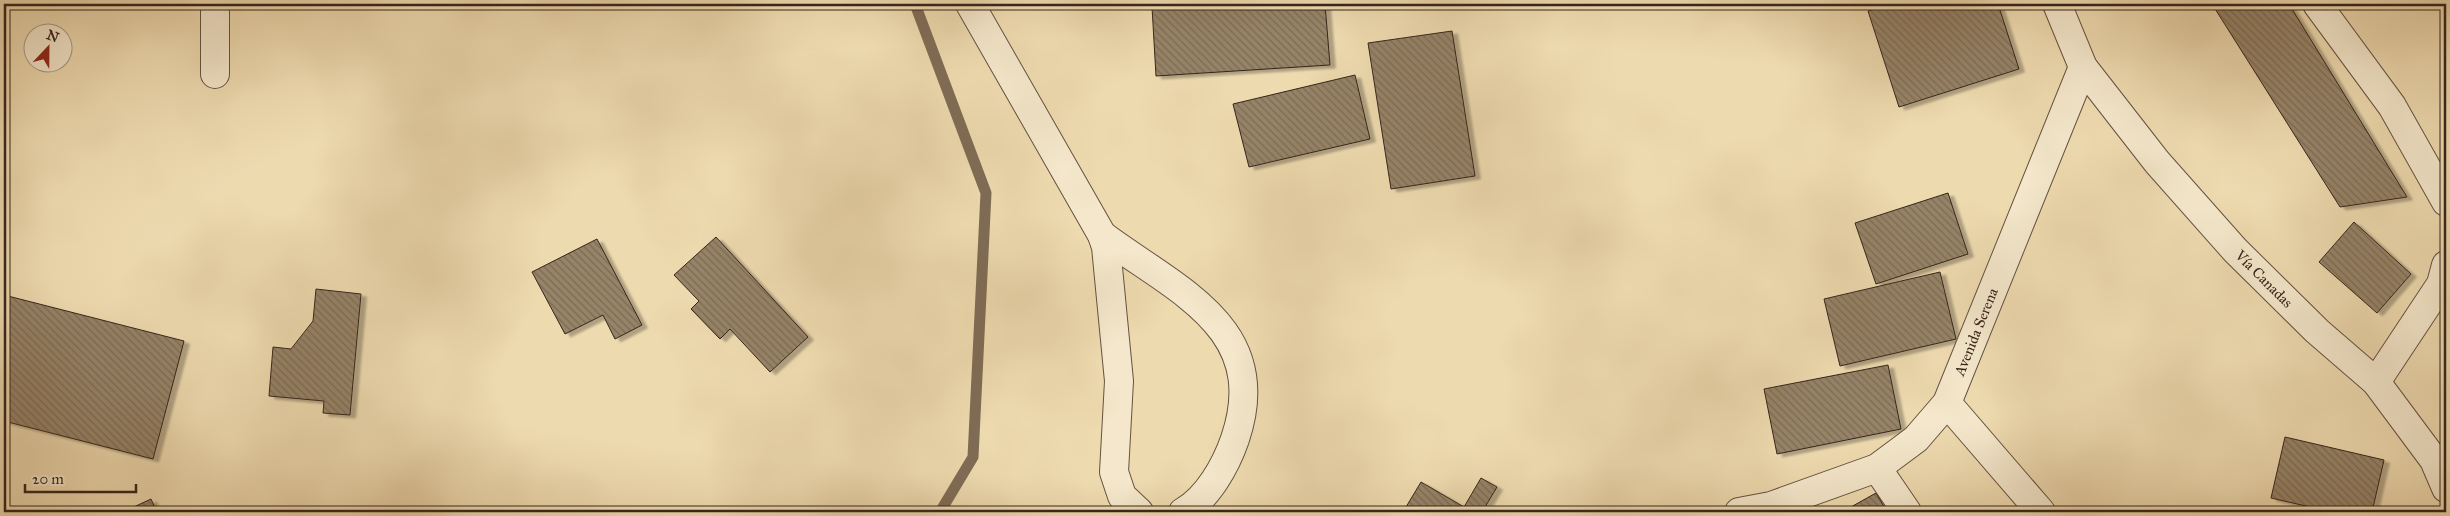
<svg xmlns="http://www.w3.org/2000/svg" width="2450" height="516" viewBox="0 0 2450 516" font-family="'IM FELL Great Primer',serif">
	<style>
		.lines { fill: none; stroke-linecap: round; stroke-linejoin: round }
		.stream { stroke: #7f6c56; stroke-width: 11 }
		.building { fill: url(#building-back-hatch); stroke: #36251c; filter: url(#shadow) }
		.minor-casing { stroke: #645241; stroke-width: 30 }
		.minor { stroke: #f4e7cb; stroke-width: 28 }
		.labels { text-anchor: middle; dominant-baseline: central; stroke-width: 4.5; stroke-linejoin: round; paint-order: stroke }
		.street-label { font-size: 15px; fill: #36251c; stroke: #f4e7cb }
	</style>
	<defs>
		<pattern id="building-back-hatch" width="6" height="6" patternUnits="userSpaceOnUse" patternTransform="scale(1.25)"><rect width="6" height="6" fill="#968368"/><path d="M-1 5l2 2M0 0l6 6M5-1l2 2" fill="none" stroke="#7b6b55"/></pattern>
		<filter id="shadow"><feDropShadow dx="5.5" dy="3" stdDeviation="1" flood-color="#0004"/></filter>
	</defs>
	<rect width="100%" height="100%" fill="#eedaaf"/>
	<filter id="stains"><feTurbulence type="fractalNoise" baseFrequency=".004" numOctaves="4"/><feColorMatrix values="0 0 0 0 .2 0 0 0 0 .09 0 0 0 0 .02 0 0 0 .5 -.17"/></filter>
	<radialGradient id="worn" r=".72"><stop offset=".6" stop-color="#630" stop-opacity="0"/><stop offset="1" stop-color="#630" stop-opacity=".3"/></radialGradient>
	<g class="lines">
		<polyline class="stream" points="915,4 986,193 973,457 940,512"/>
	</g>
	<g class="building">
		<polygon points="1196,4 1325,4 1330,65 1156,76 1152,7"/>
		<polygon points="1892,4 1998,4 2019,69 1899,107 1868,11"/>
		<polygon points="2212,4 2289,4 2407,197 2340,207"/>
		<polygon points="1452,31 1475,176 1391,189 1368,43"/>
		<polygon points="1355,75 1370,139 1249,167 1233,104"/>
		<polygon points="1948,193 1968,254 1876,284 1855,223"/>
		<polygon points="2354,222 2411,274 2377,313 2319,262"/>
		<polygon points="716,237 808,337 770,372 730,329 720,339 691,309 699,301 674,275"/>
		<polygon points="597,239 642,325 615,339 603,315 565,334 532,272"/>
		<polygon points="1940,272 1956,339 1840,366 1824,299"/>
		<polygon points="316,289 361,294 350,415 323,413 324,401 269,396 273,347 291,349 313,321"/>
		<polygon points="4,295 184,341 153,459 4,421"/>
		<polygon points="1888,365 1901,429 1777,454 1764,389"/>
		<polygon points="2285,437 2384,460 2372,512 2332,512 2271,498"/>
		<polygon points="1481,478 1497,487 1482,512 1403,512 1421,482 1464,507"/>
		<polygon points="1876,493 1887,512 1842,512"/>
		<polygon points="151,499 157,512 123,512"/>
		<polygon points="676,507 676,512 643,512 643,510"/>
	</g>
	<g class="lines">
		<defs>
			<g id="minor">
				<polyline points="215,4 215,74"/>
				<polyline points="970,4 1102,235 1106,247 1119,381 1114,472 1122,496 1139,512"/>
				<polyline points="2057,4 2083,67 2157,162 2235,250 2317,331 2376,382 2434,460 2446,488"/>
				<polyline points="2317,4 2392,106 2446,202"/>
				<path d="M1102 235C1175 290 1273 327 1235 439 1226 465 1208 498 1183 512"/>
				<polyline points="2376,382 2441,284 2446,265"/>
				<polyline points="1947,403 2041,512"/>
				<polyline points="1877,468 1907,512"/>
				<polyline points="1739,512 1771,506 1877,468 1916,439 1947,403 2083,67"/>
			</g>
		</defs>
		<use href="#minor" class="minor-casing"/>
		<use href="#minor" class="minor"/>
	</g>
	<g class="labels">
		<g class="street-label">
			<text transform="translate(2264 279) rotate(45)">Vía Canadas</text>
			<text transform="translate(1976 332) rotate(-68)">Avenida Serena</text>
		</g>
	</g>
	<rect width="2450" height="516" fill="none" stroke="#eedaaf" stroke-width="20"/>
	<rect x="5" y="5" width="2440" height="506" fill="none" stroke="#36251c" stroke-width="2.5"/>
	<rect x="10" y="10" width="2430" height="496" fill="none" stroke="#36251c"/>
	<g transform="translate(48 48) rotate(22)"><circle r="24" fill="#f4e7cb" stroke="#a89985"/>
	<path d="M0-4L9 19L0 12L-9 19Z" fill="#8f2418"/>
	<text y="-8" font-size="14" font-weight="bold" text-anchor="middle" fill="#36251c">N</text>
	</g>
	<path d="M25 484v8h111v-8" fill="none" stroke="#36251c" stroke-width="2.5"/>
	<text x="32" y="484" font-size="15" fill="#36251c" stroke="#f4e7cb" stroke-width="4" paint-order="stroke">20 m</text>
	<rect width="100%" height="100%" filter="url(#stains)"/>
	<rect width="100%" height="100%" fill="url(#worn)"/>
</svg>
